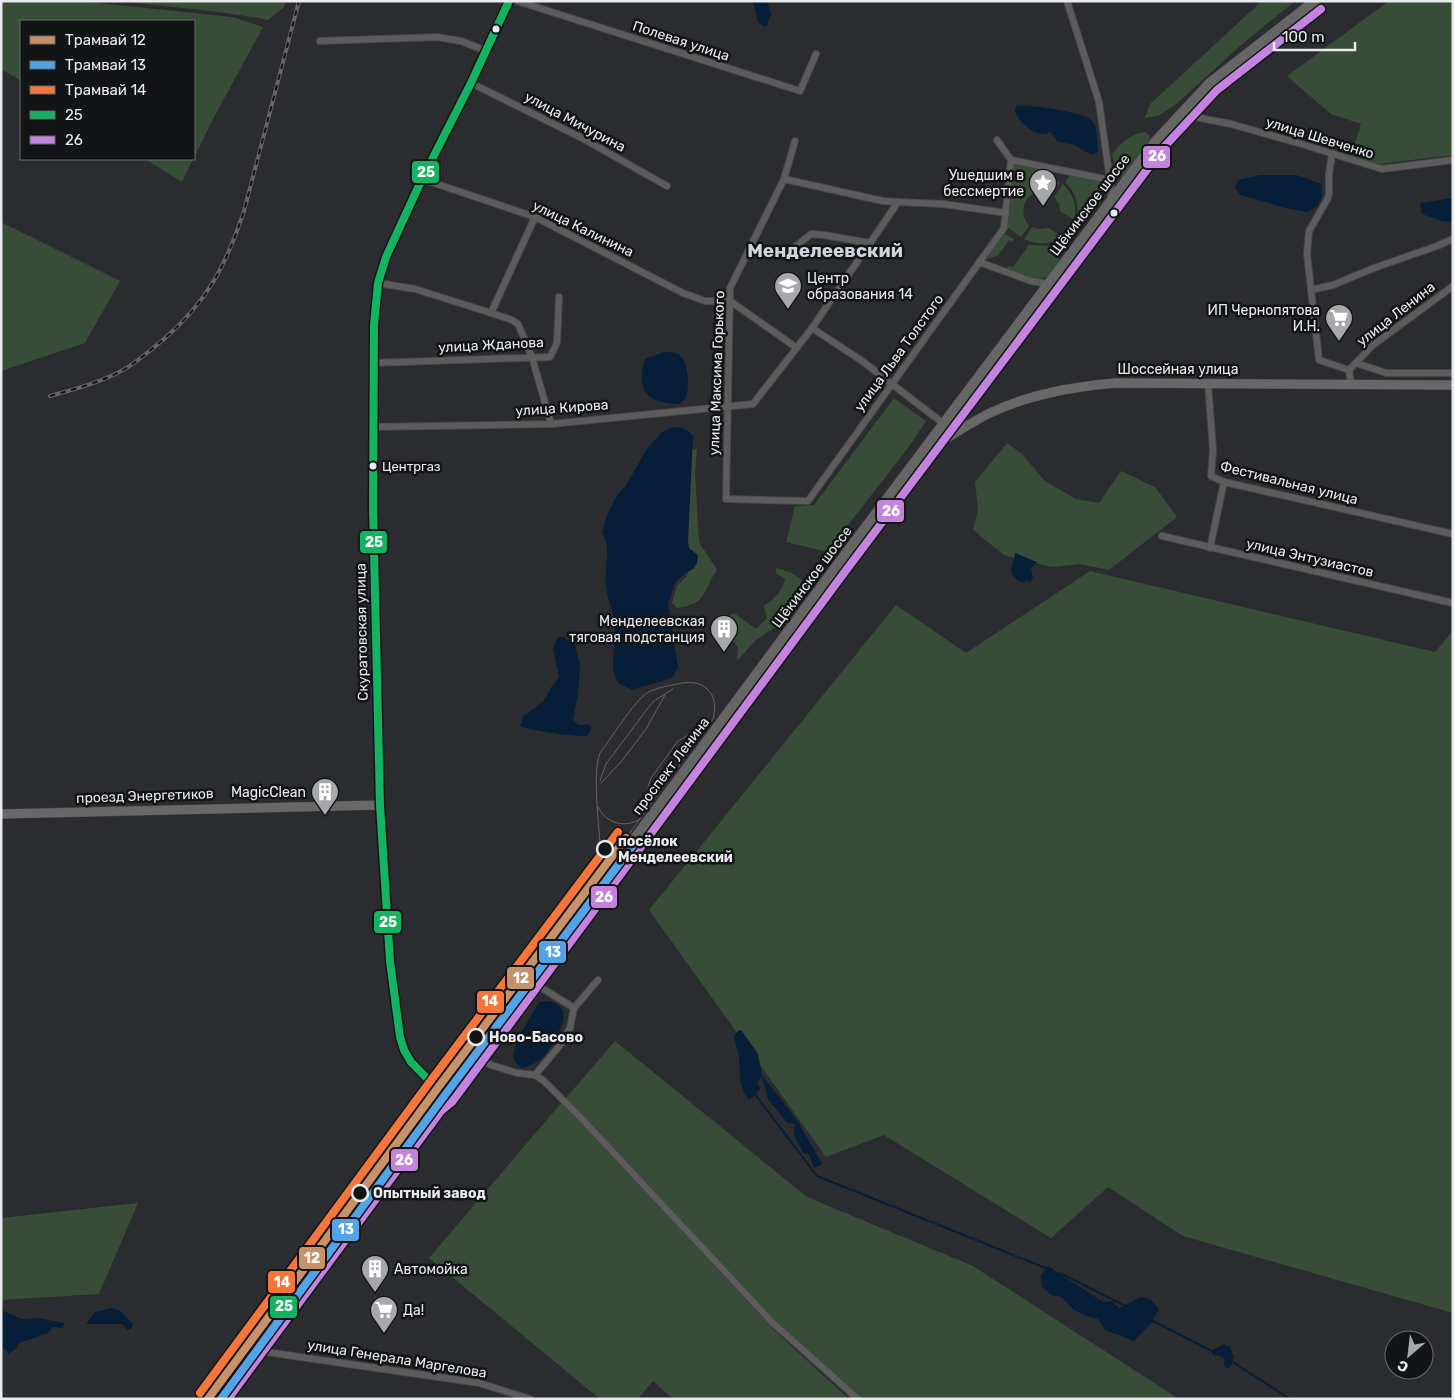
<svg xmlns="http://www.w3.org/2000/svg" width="1454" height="1400" viewBox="0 0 1454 1400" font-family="Rubik,sans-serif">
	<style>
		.green { fill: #374d37 }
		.water { fill: #061e37 }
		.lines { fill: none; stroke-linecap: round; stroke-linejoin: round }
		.stream { stroke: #061e37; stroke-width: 2 }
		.street-casing { stroke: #464749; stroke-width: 8 }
		.secondary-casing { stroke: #464749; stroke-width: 10 }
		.primary-casing { stroke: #464749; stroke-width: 11 }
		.street { stroke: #5d5c5d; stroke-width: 6 }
		.secondary { stroke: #686868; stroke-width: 9 }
		.primary { stroke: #666566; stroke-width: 10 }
		.tram { stroke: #646365; stroke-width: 1 }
		.rail-casing { stroke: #646365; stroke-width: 4 }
		.rail { stroke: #131416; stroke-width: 2; stroke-dasharray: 5.5; stroke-linecap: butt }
		.bus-1-casing { stroke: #131416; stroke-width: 11 }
		.bus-2-casing { stroke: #131416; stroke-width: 11 }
		.bus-1 { stroke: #13b361; stroke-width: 8 }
		.bus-2 { stroke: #c483df; stroke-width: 8 }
		.tram-1-casing { stroke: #131416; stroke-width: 11 }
		.tram-2-casing { stroke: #131416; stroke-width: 11 }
		.tram-3-casing { stroke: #131416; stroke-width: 11 }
		.tram-1 { stroke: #c7916a; stroke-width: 8 }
		.tram-2 { stroke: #53a3e8; stroke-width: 8 }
		.tram-3 { stroke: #f5763a; stroke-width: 8 }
		.bus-dot { fill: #e8eaee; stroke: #131416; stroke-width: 2 }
		.stop-dot { fill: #131416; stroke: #e8eaee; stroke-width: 2.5 }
		.labels { text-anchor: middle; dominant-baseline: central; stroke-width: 5; stroke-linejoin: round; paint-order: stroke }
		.bus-label { font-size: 13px; fill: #e8eaee; stroke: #131416; text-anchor: start }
		.street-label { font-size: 14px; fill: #e8eaee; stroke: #131416 }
		.poi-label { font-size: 14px; fill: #e8eaee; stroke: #131416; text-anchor: end }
		.stop-label { font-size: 14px; font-weight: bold; fill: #e8eaee; stroke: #131416; text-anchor: start }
		.district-label { font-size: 19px; font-weight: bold; fill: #d0d4db; stroke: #131416 }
		.line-badge { stroke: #131416; stroke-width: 2 }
		.badge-label { font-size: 14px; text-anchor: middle; font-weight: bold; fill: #fff }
	</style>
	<rect width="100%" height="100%" fill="#2b2c2f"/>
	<g class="green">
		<polygon points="1,1 79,1 232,17 263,27 213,119 194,158 194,21 21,21 21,81 1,69"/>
		<path d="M123 1H286L284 7 268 20C220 10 171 8 123 1Z"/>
		<polygon points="1262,1 1295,1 1240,46 1174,106 1158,116 1145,118 1150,104"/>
		<polygon points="1389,1 1453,1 1453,155 1379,164 1351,156 1361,124 1331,114 1287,76"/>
		<path d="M1146 132 1150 137 1147 147 1123 177H1118L1112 155C1119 143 1133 133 1146 132Z"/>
		<polygon points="145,159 193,159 182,182"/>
		<path d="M1012 162 1034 166 1060 182 1051 194C1029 186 1015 207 1029 226L1021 237 1007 227Z"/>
		<path d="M1070 175 1102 181C1108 199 1095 212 1082 223L1077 221C1079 204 1076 193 1065 182Z"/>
		<path d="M1063 184C1073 194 1078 206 1074 220L1060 211 1059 204 1054 197Z"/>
		<polygon points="1,222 120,281 85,343 1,371"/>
		<path d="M1032 227 1038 229 1049 228 1062 237C1050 245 1037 245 1024 239Z"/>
		<polygon points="1005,234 1014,239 1012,242 1009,240 998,256 987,259 1000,238"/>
		<polygon points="1029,245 1048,246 1060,255 1058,264 1049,277 1032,279 1008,270 1008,266 1013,267"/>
		<polygon points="894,398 926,421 908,448 827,552 786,542 795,506 814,505"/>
		<polygon points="1007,443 1022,454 1045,481 1076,499 1099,503 1121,471 1155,487 1177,517 1109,570 1080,564 1051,567 1004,555 973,530 978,510 975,482"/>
		<path d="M697 449 695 473 699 542 717 570C703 590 707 605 677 608L672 603 677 586 687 576 689 568 684 558 690 450Z"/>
		<path d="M776 568 790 572 802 580 803 587 785 610 775 627 755 641 737 661 738 648 727 631V617L734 613 756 629 767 618 764 606C774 599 782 592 785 579L776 573Z"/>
		<polygon points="1090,571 1435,652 1453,631 1453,1313 1183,1236 1108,1187 1051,1238 884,1135 826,1157 649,910 896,605 966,653"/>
		<polygon points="615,1041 807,1197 973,1266 1179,1399 863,1399 823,1366 779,1325 566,1098"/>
		<polygon points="562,1102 774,1330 849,1399 673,1399 653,1381 638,1399 600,1399 429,1258"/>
		<polygon points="138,1203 99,1294 1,1300 1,1218"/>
	</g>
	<g class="water">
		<polygon points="753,1 767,1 771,14 767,26 764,27 758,22"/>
		<path d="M1018 106C1031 105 1086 111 1093 122 1098 129 1097 144 1098 152L1092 155 1074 145 1057 141 1051 132C1048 132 1046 134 1043 134 1032 134 1014 119 1015 108Z"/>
		<polygon points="1260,175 1296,175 1322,184 1322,197 1317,206 1308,212 1290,209 1240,195 1235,187 1238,180"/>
		<polygon points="1453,198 1453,222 1442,221 1422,214 1420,203"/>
		<path d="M664 352C669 352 675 352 679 355 688 360 691 390 685 399 684 400 679 404 679 404 646 403 636 391 645 359Z"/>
		<path d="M679 427 687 430 693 436 688 542 689 548 698 555 697 563 694 568 682 576 675 583 668 603 678 668 672 678 632 690 618 683C607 663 618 644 615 623 613 610 607 598 606 586 603 567 613 551 602 533L607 515 617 495 625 487 646 450 661 433 670 428Z"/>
		<path d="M1015 553 1037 562 1031 568 1033 579 1028 582 1026 579 1024 583C1004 574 1013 569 1015 553Z"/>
		<path d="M560 637H564L575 645 580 665 578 695 573 719C577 727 580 725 588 724L591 727V730L587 736C578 737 525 730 520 726L524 715C529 713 544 701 546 697 548 694 549 690 552 686 555 683 557 681 559 676L553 650 557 639Z"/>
		<path d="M551 1001C555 1003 561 1006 563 1011 567 1023 551 1048 543 1057 537 1063 530 1066 522 1068 519 1065 515 1064 514 1059 511 1046 531 1016 538 1004L540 1002Z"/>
		<path d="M741 1030 758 1054 762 1075 798 1122 822 1164 814 1168 809 1154 803 1153 794 1135 795 1124 786 1122 768 1099 762 1076 757 1082 760 1089 750 1100C737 1088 741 1073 739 1057 738 1051 735 1044 734 1037L737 1032Z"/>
		<path d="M1048 1266 1103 1302 1112 1301 1119 1308 1141 1297 1151 1300 1159 1309 1150 1325 1134 1341 1105 1330 1098 1319C1084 1316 1070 1310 1062 1297L1051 1295 1042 1287 1041 1275Z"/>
		<polygon points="112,1308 120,1311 133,1324 131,1329 127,1330 123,1324 86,1324 95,1312"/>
		<polygon points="1,1310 22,1319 39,1318 64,1323 63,1328 53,1327 48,1333 19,1343 16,1349 8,1354 7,1350 1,1347"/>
		<polygon points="1224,1344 1230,1347 1234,1357 1231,1366 1227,1369 1224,1364 1225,1358 1219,1354 1215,1356 1212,1354 1212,1350"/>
	</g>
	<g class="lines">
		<g class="stream">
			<polyline points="754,1093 817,1176 1048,1269"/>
			<polyline points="1060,1273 1125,1306"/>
			<polyline points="1151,1320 1214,1352"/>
			<polyline points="1218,1354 1227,1359"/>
			<polyline points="1231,1361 1290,1399"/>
		</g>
		<defs>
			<g id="street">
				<polyline points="517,1 800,91 816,54"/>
				<polyline points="1067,1 1099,102 1110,180 1111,199"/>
				<polyline points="320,41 437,37 461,41 486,51"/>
				<polyline points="471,83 580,137 667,186"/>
				<polyline points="1182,112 1195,117 1231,124 1298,143 1382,169 1453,160"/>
				<polyline points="795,141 784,179 730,288 726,499 808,501 1004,228 1011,160 997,140"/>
				<polyline points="1332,154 1329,174 1329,194 1327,200 1309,231 1307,254 1319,360 1349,370"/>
				<polyline points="1011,160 1110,180"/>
				<polyline points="422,179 535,217 683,293 705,301 730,301"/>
				<polyline points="784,179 883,201 898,202"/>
				<polyline points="785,255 811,234 824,235 870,243"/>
				<polyline points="979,262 1031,281 1049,284"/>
				<polyline points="378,283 415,289 491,313 512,320 518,324 532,357 551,424"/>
				<polyline points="1311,290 1333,285 1374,268 1437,246 1453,239"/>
				<polyline points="730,301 797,348"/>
				<polyline points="491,313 535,217"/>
				<polyline points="812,328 862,361 944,424"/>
				<polyline points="373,363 550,357 557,343 559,297"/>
				<polyline points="1356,363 1386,373 1453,373"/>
				<polyline points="1208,383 1213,450 1211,476 1224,482 1453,534"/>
				<polyline points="1351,384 1349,370 1373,345 1453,286"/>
				<polyline points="373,427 551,424 753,404 812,328 898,202 943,204 1006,213"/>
				<polyline points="1162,536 1453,603"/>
				<polyline points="1210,548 1224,482"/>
				<polyline points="529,980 574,1008"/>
				<polyline points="473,1055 491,1065 517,1073 535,1075 544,1081 582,1119 773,1323 858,1399"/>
				<polyline points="535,1075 561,1044 570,1028 574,1008 598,980"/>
				<polyline points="259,1351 479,1383 530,1399"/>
			</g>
			<g id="secondary">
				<path d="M922 454C945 440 967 424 992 412 1031 394 1072 387 1115 383L1453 385"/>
				<polyline points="1,814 380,805"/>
				<polyline points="444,1096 421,1073 411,1062 404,1050 400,1037 390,961 380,805 373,508 374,325 378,283 386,257 422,179 471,83 509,1"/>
			</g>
			<g id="primary">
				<polyline points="225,1398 440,1108 444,1097"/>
				<polyline points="215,1399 434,1104 444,1096 836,567 1156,141 1210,83 1315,1"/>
			</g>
		</defs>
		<use href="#street" class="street-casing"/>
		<use href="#secondary" class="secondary-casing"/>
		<use href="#primary" class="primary-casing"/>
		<use href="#street" class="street"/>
		<use href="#secondary" class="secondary"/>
		<use href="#primary" class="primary"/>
		<g class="tram">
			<polyline points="600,781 606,764 648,708 654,701 673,689"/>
			<polyline points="601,783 621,762 646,729 665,695"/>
			<path d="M598 807C606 823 624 829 640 819"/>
			<polyline points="645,811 648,787 651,778 678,741 700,728 707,722"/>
			<path d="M600 845C599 822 592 773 600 753 610 740 635 700 647 693 656 688 667 686 677 684 687 682 698 681 706 688 716 696 716 708 713 719L626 838"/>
		</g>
		<defs>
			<path id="rail" d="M50 396C75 389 102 382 125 369 139 360 152 349 164 339 208 301 226 265 244 211L299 1"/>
		</defs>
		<use href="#rail" class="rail-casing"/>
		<use href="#rail" class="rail"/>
		<defs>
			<g id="bus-1">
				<polyline points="444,1096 411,1062 404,1050 400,1037 390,961 380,805 373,508 374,325 378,283 386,257 422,179 471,83 509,1"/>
				<polyline points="215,1399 434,1104 444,1096"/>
			</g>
			<polyline id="bus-2" points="228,1399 441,1111 452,1102 844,573 1164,147 1217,90 1321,9"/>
		</defs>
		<use href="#bus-1" class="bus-1-casing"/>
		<use href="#bus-2" class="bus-2-casing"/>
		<use href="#bus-1" class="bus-1"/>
		<use href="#bus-2" class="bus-2"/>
		<defs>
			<polyline id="tram-1" points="208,1399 437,1089 626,838"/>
			<polyline id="tram-2" points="221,1399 445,1095 634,844"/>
			<polyline id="tram-3" points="200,1393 429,1083 618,832"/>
		</defs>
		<use href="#tram-1" class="tram-1-casing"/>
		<use href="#tram-2" class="tram-2-casing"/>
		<use href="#tram-3" class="tram-3-casing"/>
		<use href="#tram-1" class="tram-1"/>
		<use href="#tram-2" class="tram-2"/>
		<use href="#tram-3" class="tram-3"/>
	</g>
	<defs>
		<symbol id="sight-pin" viewBox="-11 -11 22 30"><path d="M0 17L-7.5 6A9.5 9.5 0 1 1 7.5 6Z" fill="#a6a8ab" stroke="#131416"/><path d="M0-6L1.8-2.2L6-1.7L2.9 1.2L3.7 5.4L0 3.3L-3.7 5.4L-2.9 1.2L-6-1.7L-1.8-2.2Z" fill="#fff"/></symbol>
		<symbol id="school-pin" viewBox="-11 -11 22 30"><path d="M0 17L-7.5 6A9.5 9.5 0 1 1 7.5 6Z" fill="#a6a8ab" stroke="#131416"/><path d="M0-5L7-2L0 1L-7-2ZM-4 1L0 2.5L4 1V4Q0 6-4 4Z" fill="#fff"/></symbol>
		<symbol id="supermarket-pin" viewBox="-11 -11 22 30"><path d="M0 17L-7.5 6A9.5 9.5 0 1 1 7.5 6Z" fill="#a6a8ab" stroke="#131416"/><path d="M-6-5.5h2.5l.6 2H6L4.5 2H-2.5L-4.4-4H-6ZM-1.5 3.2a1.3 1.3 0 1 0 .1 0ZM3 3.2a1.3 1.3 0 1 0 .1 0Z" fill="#fff"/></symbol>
		<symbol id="building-pin" viewBox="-11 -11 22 30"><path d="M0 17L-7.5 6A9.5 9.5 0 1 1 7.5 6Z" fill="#a6a8ab" stroke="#131416"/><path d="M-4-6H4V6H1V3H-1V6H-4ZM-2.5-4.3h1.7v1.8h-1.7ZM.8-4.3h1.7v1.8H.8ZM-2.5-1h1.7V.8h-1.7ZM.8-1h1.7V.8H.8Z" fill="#fff"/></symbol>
	</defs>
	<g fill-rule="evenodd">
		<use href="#sight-pin" x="1027" y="167" width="32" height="43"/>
		<use href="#school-pin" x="772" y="270" width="32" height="43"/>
		<use href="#supermarket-pin" x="1323" y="302" width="32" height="43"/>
		<use href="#building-pin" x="708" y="613" width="32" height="43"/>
		<use href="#building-pin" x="309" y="776" width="32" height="43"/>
		<use href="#building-pin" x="359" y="1253" width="32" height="43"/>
		<use href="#supermarket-pin" x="368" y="1294" width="32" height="43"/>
	</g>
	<g class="bus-dot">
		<circle cx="496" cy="29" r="4.5"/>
		<circle cx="1114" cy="213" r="4.5"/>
		<circle cx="373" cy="466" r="4.5"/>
	</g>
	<g class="stop-dot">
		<circle cx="605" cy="849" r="8"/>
		<circle cx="476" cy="1037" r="8"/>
		<circle cx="360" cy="1193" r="8"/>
	</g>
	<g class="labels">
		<g class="bus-label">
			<text x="382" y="466">Центргаз</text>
		</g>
		<g class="street-label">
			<text transform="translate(681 41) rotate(18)">Полевая улица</text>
			<text transform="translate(575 122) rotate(28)">улица Мичурина</text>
			<text transform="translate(1320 138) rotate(17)">улица Шевченко</text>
			<text transform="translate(1090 205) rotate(-53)">Щёкинское шоссе</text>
			<text transform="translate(583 229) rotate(26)">улица Калинина</text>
			<text transform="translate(1396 314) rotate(-38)">улица Ленина</text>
			<text transform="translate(491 345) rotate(-3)">улица Жданова</text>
			<text transform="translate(899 353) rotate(-54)">улица Льва Толстого</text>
			<text x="1178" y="369">Шоссейная улица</text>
			<text transform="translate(717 373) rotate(-88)">улица Максима Горького</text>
			<text transform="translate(562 408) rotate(-4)">улица Кирова</text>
			<text transform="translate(1289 483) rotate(14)">Фестивальная улица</text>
			<text transform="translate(1310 558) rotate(13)">улица Энтузиастов</text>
			<text transform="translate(812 577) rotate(-53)">Щёкинское шоссе</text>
			<text transform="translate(362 632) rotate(-91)">Скуратовская улица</text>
			<text transform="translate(671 766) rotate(-53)">проспект Ленина</text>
			<text transform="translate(145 796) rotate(-2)">проезд Энергетиков</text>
			<text transform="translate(397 1359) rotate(9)">улица Генерала Маргелова</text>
		</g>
		<g class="poi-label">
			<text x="1024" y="175">Ушедшим в<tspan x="1024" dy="16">бессмертие</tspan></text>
			<text x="807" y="278" text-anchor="start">Центр<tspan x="807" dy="16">образования 14</tspan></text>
			<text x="1320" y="310">ИП Чернопятова<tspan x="1320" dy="16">И.Н.</tspan></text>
			<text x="705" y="621">Менделеевская<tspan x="705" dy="16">тяговая подстанция</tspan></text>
			<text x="306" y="792">MagicClean</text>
			<text x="394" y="1269" text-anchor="start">Автомойка</text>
			<text x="403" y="1310" text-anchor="start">Да!</text>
		</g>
		<g class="stop-label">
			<text x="618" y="841">посёлок<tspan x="618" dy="16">Менделеевский</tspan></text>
			<text x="489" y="1037">Ново-Басово</text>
			<text x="373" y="1193">Опытный завод</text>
		</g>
		<g class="district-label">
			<text x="825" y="250">Менделеевский</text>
		</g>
	</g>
	<g class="line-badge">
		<rect x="1142" y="145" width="29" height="24" rx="5" fill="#c483df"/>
		<rect x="411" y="160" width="29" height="24" rx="5" fill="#13b361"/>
		<rect x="876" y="499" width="29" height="24" rx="5" fill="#c483df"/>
		<rect x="359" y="530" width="29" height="24" rx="5" fill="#13b361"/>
		<rect x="590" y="885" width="28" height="24" rx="5" fill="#c483df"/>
		<rect x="373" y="910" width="29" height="24" rx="5" fill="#13b361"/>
		<rect x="538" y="940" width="29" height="24" rx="5" fill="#53a3e8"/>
		<rect x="506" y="966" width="29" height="24" rx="5" fill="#c7916a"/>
		<rect x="476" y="990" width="29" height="24" rx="5" fill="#f5763a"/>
		<rect x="390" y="1148" width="29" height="24" rx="5" fill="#c483df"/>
		<rect x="331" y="1218" width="29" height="24" rx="5" fill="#53a3e8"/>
		<rect x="298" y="1246" width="28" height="24" rx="5" fill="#c7916a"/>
		<rect x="267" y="1270" width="29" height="24" rx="5" fill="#f5763a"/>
		<rect x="269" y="1295" width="29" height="24" rx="5" fill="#13b361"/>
	</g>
	<g class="badge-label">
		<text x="1157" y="161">26</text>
		<text x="426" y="177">25</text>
		<text x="891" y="516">26</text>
		<text x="374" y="547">25</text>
		<text x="604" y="902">26</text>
		<text x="388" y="927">25</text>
		<text x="553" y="957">13</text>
		<text x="521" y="983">12</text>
		<text x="490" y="1006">14</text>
		<text x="404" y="1165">26</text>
		<text x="346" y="1234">13</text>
		<text x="312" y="1263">12</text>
		<text x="282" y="1287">14</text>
		<text x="284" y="1311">25</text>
	</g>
	<rect width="1454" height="1400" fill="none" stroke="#e8eaee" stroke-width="5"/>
	<rect x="20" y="20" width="175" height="140" fill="#131416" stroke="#686a6c"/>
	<rect x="30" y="36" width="25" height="8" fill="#c7916a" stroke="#686a6c"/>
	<text x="65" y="45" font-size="15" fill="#e8eaee">Трамвай 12</text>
	<rect x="30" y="61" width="25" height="8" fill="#53a3e8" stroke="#686a6c"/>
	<text x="65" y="70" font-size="15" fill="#e8eaee">Трамвай 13</text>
	<rect x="30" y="86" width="25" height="8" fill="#f5763a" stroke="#686a6c"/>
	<text x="65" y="95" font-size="15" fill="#e8eaee">Трамвай 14</text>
	<rect x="30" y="111" width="25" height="8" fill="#13b361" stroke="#686a6c"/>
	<text x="65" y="120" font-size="15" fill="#e8eaee">25</text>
	<rect x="30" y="136" width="25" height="8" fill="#c483df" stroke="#686a6c"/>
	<text x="65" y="145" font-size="15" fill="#e8eaee">26</text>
	<g transform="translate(1409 1355) rotate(208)"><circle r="24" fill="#131416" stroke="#686a6c"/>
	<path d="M0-4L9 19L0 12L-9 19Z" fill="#a6a8ab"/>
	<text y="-8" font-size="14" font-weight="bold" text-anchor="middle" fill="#e8eaee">С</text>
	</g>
	<path d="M1274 42v8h81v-8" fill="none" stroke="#e8eaee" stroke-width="2.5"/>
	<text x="1282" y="42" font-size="15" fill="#e8eaee" stroke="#131416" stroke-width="4" paint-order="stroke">100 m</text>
</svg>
